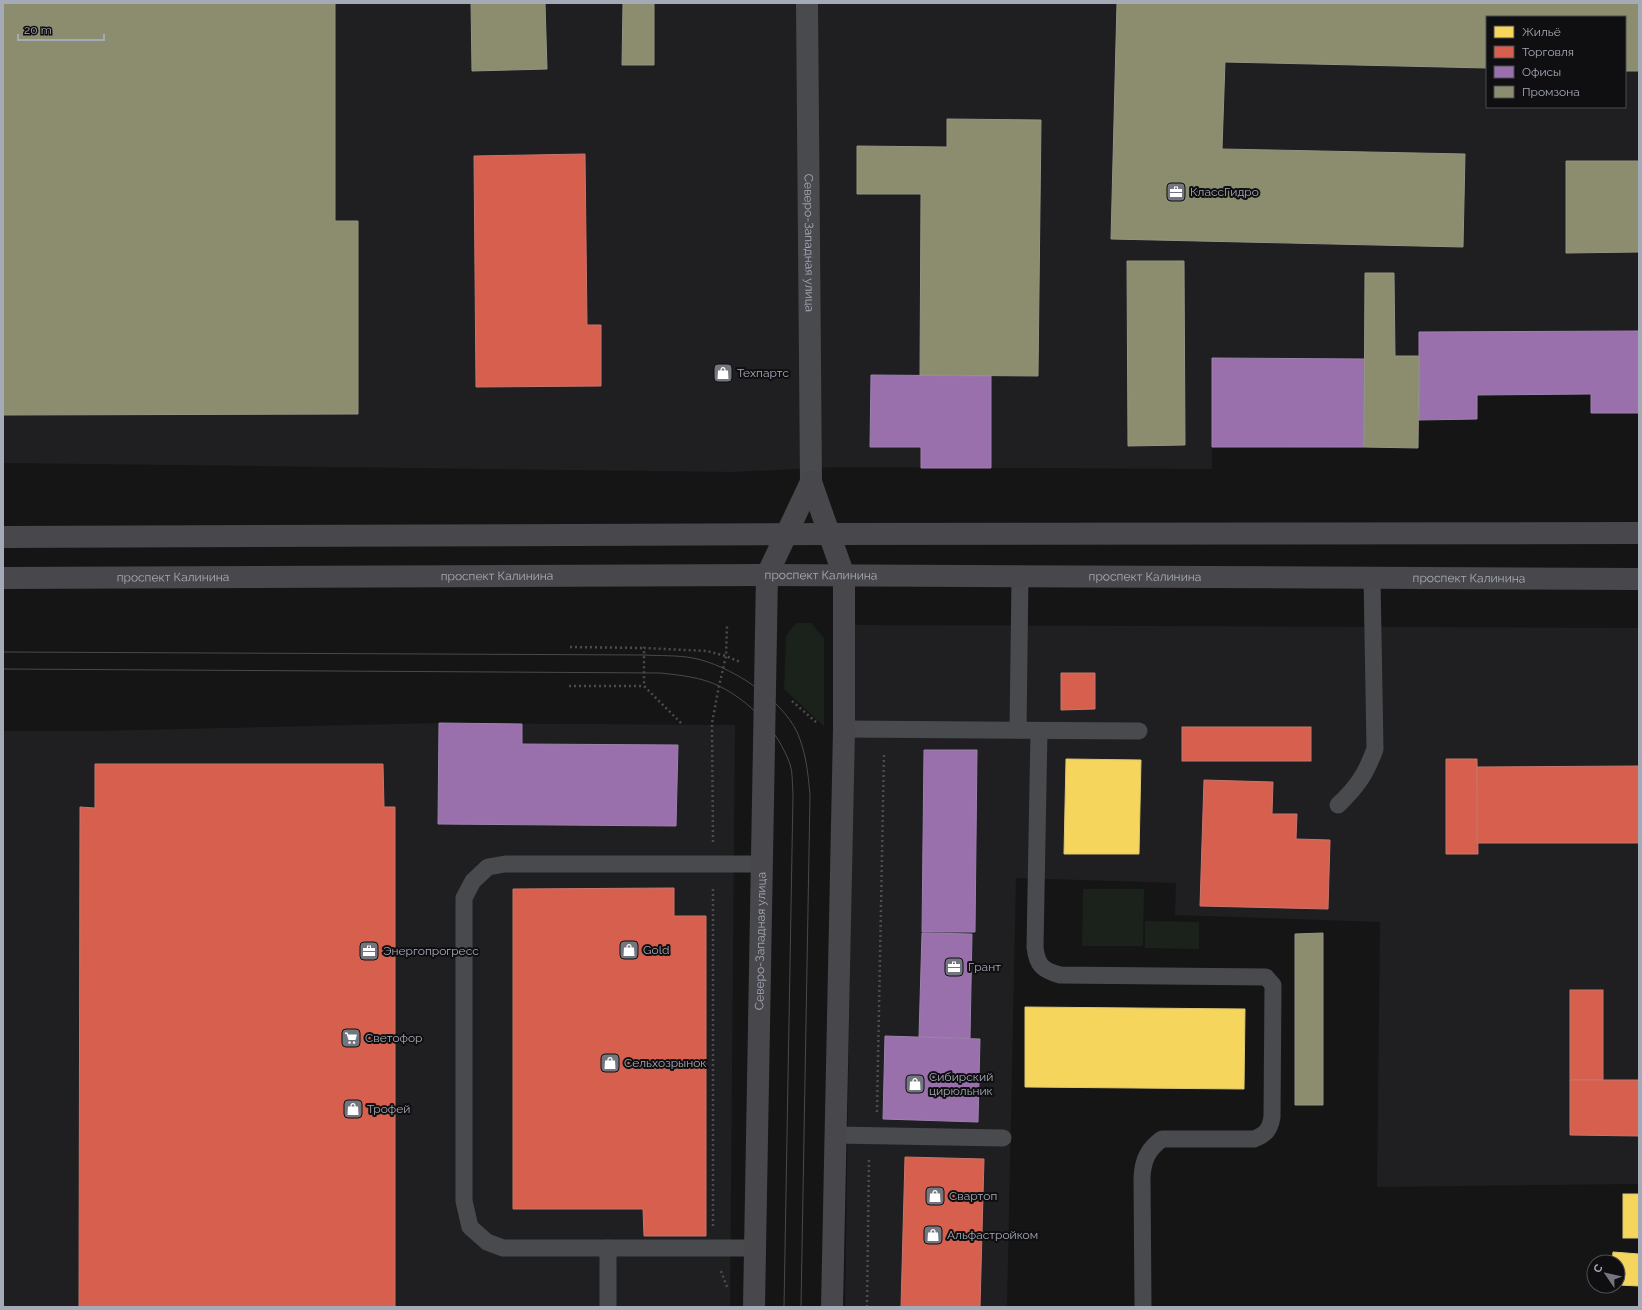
<svg xmlns="http://www.w3.org/2000/svg" width="1642" height="1310" viewBox="0 0 1642 1310" font-family="Raleway,sans-serif">
	<style>
		.built { fill: #1f1f21; fill-rule: evenodd }
		.green { fill: #1b221c }
		.homes { fill: #f6d55c; stroke: #dec877 }
		.shops { fill: #d6604d; stroke: #c7766d }
		.offices { fill: #9970ab; stroke: #9d81af }
		.industry { fill: #8c8c6e; stroke: #949584 }
		.lines { fill: none; stroke-linecap: round; stroke-linejoin: round }
		.path { stroke: #4b4c50; stroke-width: 2.5; stroke-dasharray: 2 3; stroke-linecap: butt }
		.lane { stroke: #494a4e; stroke-width: 17 }
		.street { stroke: #494a4e; stroke-width: 22 }
		.secondary { stroke: #48484c; stroke-width: 22 }
		.tram { stroke: #494a4d; stroke-width: 1 }
		.labels { text-anchor: middle; dominant-baseline: central; stroke-width: 4; stroke-linejoin: round; paint-order: stroke }
		.poi-label { font-size: 12px; fill: #a5aab7; stroke: #0f0f11; text-anchor: start }
		.street-label { font-size: 12px; fill: #a5aab7; stroke: #0f0f11 }
	</style>
	<rect width="100%" height="100%" fill="#151515"/>
	<g class="built">
		<path d="M3 3H1639V413L1591 394 1478 395 1477 419 1419 420 1418 448 1212 447V469L840 467 733 472 3 463ZM1487 17H1625V107H1487Z"/>
		<polygon points="855,625 1639,628 1639,1184 1377,1187 1380,922 1175,915 1176,883 1016,878 1007,1307 845,1307"/>
		<polygon points="439,723 735,725 730,1307 3,1307 3,731 95,731"/>
	</g>
	<g class="green">
		<polygon points="796,623 811,623 824,638 824,726 784,689 786,636"/>
		<polygon points="1083,889 1144,889 1143,946 1082,946"/>
		<polygon points="1145,921 1199,922 1199,949 1145,948"/>
	</g>
	<g class="homes">
		<polygon points="1066,759 1141,760 1139,854 1064,854"/>
		<polygon points="1025,1007 1245,1009 1244,1089 1025,1087"/>
		<rect x="1623" y="1194" width="16" height="44"/>
		<polygon points="1613,1252 1639,1254 1639,1286 1618,1285 1618,1262 1612,1262"/>
	</g>
	<g class="shops">
		<polygon points="585,154 587,325 601,325 601,386 476,387 474,156"/>
		<polygon points="1061,673 1095,673 1095,709 1061,710"/>
		<rect x="1182" y="727" width="129" height="34"/>
		<polygon points="1446,759 1477,759 1478,854 1446,854"/>
		<polygon points="95,764 383,764 384,807 395,807 395,1307 79,1307 80,807 95,808"/>
		<polygon points="1639,766 1639,843 1477,843 1477,767"/>
		<polygon points="1204,780 1273,782 1272,814 1297,814 1296,839 1330,840 1328,909 1200,906"/>
		<polygon points="674,888 674,916 706,916 706,1236 644,1236 643,1209 513,1209 513,889"/>
		<rect x="1570" y="990" width="33" height="90"/>
		<polygon points="1570,1080 1639,1080 1639,1136 1570,1135"/>
		<polygon points="905,1157 984,1159 980,1307 901,1307"/>
	</g>
	<g class="offices">
		<polygon points="1639,331 1639,413 1591,413 1591,394 1477,395 1477,419 1419,420 1419,332"/>
		<polygon points="1212,358 1365,359 1364,447 1212,447"/>
		<polygon points="871,375 991,376 991,468 921,468 921,447 870,447"/>
		<polygon points="439,723 522,724 522,744 678,745 676,826 438,824"/>
		<polygon points="924,750 977,750 975,932 922,932"/>
		<polygon points="922,933 972,934 970,1038 919,1037"/>
		<polygon points="885,1036 980,1039 978,1122 883,1119"/>
	</g>
	<g class="industry">
		<polygon points="3,3 335,3 335,221 358,221 358,414 3,415"/>
		<polygon points="471,3 545,3 547,69 472,71"/>
		<polygon points="623,3 654,3 654,65 622,65"/>
		<polygon points="1117,3 1639,3 1639,71 1625,71 1625,17 1487,17 1487,68 1225,62 1222,149 1465,154 1463,247 1111,239"/>
		<polygon points="947,119 1041,120 1038,376 920,375 921,194 857,194 857,146 947,147"/>
		<polygon points="1566,161 1639,161 1639,252 1566,253"/>
		<polygon points="1127,261 1184,261 1185,445 1128,446"/>
		<polygon points="1365,273 1394,273 1395,356 1419,356 1418,448 1364,447"/>
		<polygon points="1323,933 1323,1105 1295,1105 1295,934"/>
	</g>
	<g class="lines">
		<g class="path">
			<polyline points="570,647 644,648"/>
			<polyline points="569,686 644,686"/>
			<polyline points="792,701 816,722"/>
			<polyline points="681,723 644,686 644,648 707,651 726,656 740,662"/>
			<polyline points="713,842 712,723 719,686 726,656 727,625"/>
			<polyline points="877,1112 884,753"/>
			<polyline points="713,1226 713,887"/>
			<polyline points="721,1271 727,1287"/>
			<polyline points="867,1307 869,1160"/>
		</g>
		<g class="lane">
			<polyline points="844,729 1139,731"/>
			<polyline points="1018,730 1020,577"/>
			<path d="M1039 731 1035 947C1037 965 1042 970 1060 975L1266 977 1273 985 1272 1117C1270 1130 1265 1135 1254 1139H1162C1148 1149 1143 1160 1142 1177L1143 1307"/>
			<path d="M1338 805C1357 787 1366 774 1375 749L1372 578"/>
			<polyline points="836,1135 1003,1138"/>
			<polyline points="755,1248 503,1248 487,1242 470,1227 464,1201 464,898 473,881 488,867 505,864 762,864"/>
			<polyline points="608,1307 608,1248"/>
		</g>
		<path class="street" id="s1" d="M807 3 811 482"/>
		<g class="secondary">
			<polyline points="811,482 844,576 844,729 832,1307"/>
			<polyline points="3,537 829,534 1639,533"/>
			<path id="s2" d="M3 578 767 575 1639 579"/>
			<path id="s3" d="M754 1307 767 575 811 482"/>
		</g>
		<g class="tram">
			<path d="M3 652 644 655C660 656 677 655 693 658 729 665 781 698 797 732 806 752 808 773 810 795L801 1307"/>
			<path d="M3 669 660 673C679 675 701 677 719 686 750 701 778 731 790 764 793 773 792 785 793 794L784 1307"/>
		</g>
	</g>
	<defs>
		<symbol id="office-square" viewBox="-11 -11 22 22"><rect x="-9" y="-9" width="18" height="18" rx="4" fill="#73767e" stroke="#0f0f11"/><path d="M-6-3h4V-5.5h4V-3h4V5H-6ZM-1-4.5V-3h2v-1.5ZM-6 0V1H6V0Z" fill="#fff"/></symbol>
		<symbol id="shop-square" viewBox="-11 -11 22 22"><rect x="-9" y="-9" width="18" height="18" rx="4" fill="#73767e" stroke="#0f0f11"/><path d="M-5-2.5h2.3a2.7 3.5 0 0 1 5.4 0H5L5.5 6h-11ZM-1.5-2.5h3a1.5 2.3 0 0 0-3 0Z" fill="#fff"/></symbol>
		<symbol id="supermarket-square" viewBox="-11 -11 22 22"><rect x="-9" y="-9" width="18" height="18" rx="4" fill="#73767e" stroke="#0f0f11"/><path d="M-6-5.5h2.5l.6 2H6L4.5 2H-2.5L-4.4-4H-6ZM-1.5 3.2a1.3 1.3 0 1 0 .1 0ZM3 3.2a1.3 1.3 0 1 0 .1 0Z" fill="#fff"/></symbol>
	</defs>
	<g fill-rule="evenodd">
		<use href="#office-square" x="1165" y="181" width="22" height="22"/>
		<use href="#shop-square" x="712" y="362" width="22" height="22"/>
		<use href="#shop-square" x="618" y="939" width="22" height="22"/>
		<use href="#office-square" x="358" y="940" width="22" height="22"/>
		<use href="#office-square" x="943" y="956" width="22" height="22"/>
		<use href="#supermarket-square" x="340" y="1027" width="22" height="22"/>
		<use href="#shop-square" x="599" y="1052" width="22" height="22"/>
		<use href="#shop-square" x="904" y="1073" width="22" height="22"/>
		<use href="#shop-square" x="342" y="1098" width="22" height="22"/>
		<use href="#shop-square" x="924" y="1185" width="22" height="22"/>
		<use href="#shop-square" x="922" y="1224" width="22" height="22"/>
	</g>
	<g class="labels">
		<g class="poi-label">
			<text x="1190" y="192">КлассГидро</text>
			<text x="737" y="373">Техпартс</text>
			<text x="643" y="950">Gold</text>
			<text x="383" y="951">Энергопрогресс</text>
			<text x="968" y="967">Грант</text>
			<text x="365" y="1038">Светофор</text>
			<text x="624" y="1063">Сельхозрынок</text>
			<text x="929" y="1077">Сибирский<tspan x="929" dy="14">цирюльник</tspan></text>
			<text x="367" y="1109">Трофей</text>
			<text x="949" y="1196">Свартоп</text>
			<text x="947" y="1235">Альфастройком</text>
		</g>
		<g class="street-label">
			<text stroke="none"><textPath href="#s1" startOffset="240">Северо-Западная улица</textPath></text>
			<text stroke="none"><textPath href="#s2" startOffset="494">проспект Калинина</textPath></text>
			<text stroke="none"><textPath href="#s2" startOffset="818">проспект Калинина</textPath></text>
			<text stroke="none"><textPath href="#s2" startOffset="170">проспект Калинина</textPath></text>
			<text stroke="none"><textPath href="#s2" startOffset="1142">проспект Калинина</textPath></text>
			<text stroke="none"><textPath href="#s2" startOffset="1466">проспект Калинина</textPath></text>
			<text stroke="none"><textPath href="#s3" startOffset="366">Северо-Западная улица</textPath></text>
		</g>
	</g>
	<rect width="1642" height="1310" fill="none" stroke="#a5aab7" stroke-width="8"/>
	<rect x="1486" y="16" width="140" height="92" fill="#0f0f11" stroke="#4b4d53"/>
	<rect x="1494" y="26" width="20" height="12" fill="#f6d55c" stroke="#4b4d53"/>
	<text x="1522" y="36" font-size="12" fill="#a5aab7">Жильё</text>
	<rect x="1494" y="46" width="20" height="12" fill="#d6604d" stroke="#4b4d53"/>
	<text x="1522" y="56" font-size="12" fill="#a5aab7">Торговля</text>
	<rect x="1494" y="66" width="20" height="12" fill="#9970ab" stroke="#4b4d53"/>
	<text x="1522" y="76" font-size="12" fill="#a5aab7">Офисы</text>
	<rect x="1494" y="86" width="20" height="12" fill="#8c8c6e" stroke="#4b4d53"/>
	<text x="1522" y="96" font-size="12" fill="#a5aab7">Промзона</text>
	<g transform="translate(1606 1274) rotate(304)"><circle r="19" fill="#0f0f11" stroke="#4b4d53"/>
	<path d="M0-3L7 15L0 10L-7 15Z" fill="#73767e"/>
	<text y="-6" font-size="11" font-weight="bold" text-anchor="middle" fill="#a5aab7">С</text>
	</g>
	<path d="M18 34v6h86v-6" fill="none" stroke="#a5aab7" stroke-width="2"/>
	<text x="24" y="34" font-size="12" fill="#a5aab7" stroke="#0f0f11" stroke-width="3" paint-order="stroke">20 m</text>
</svg>
